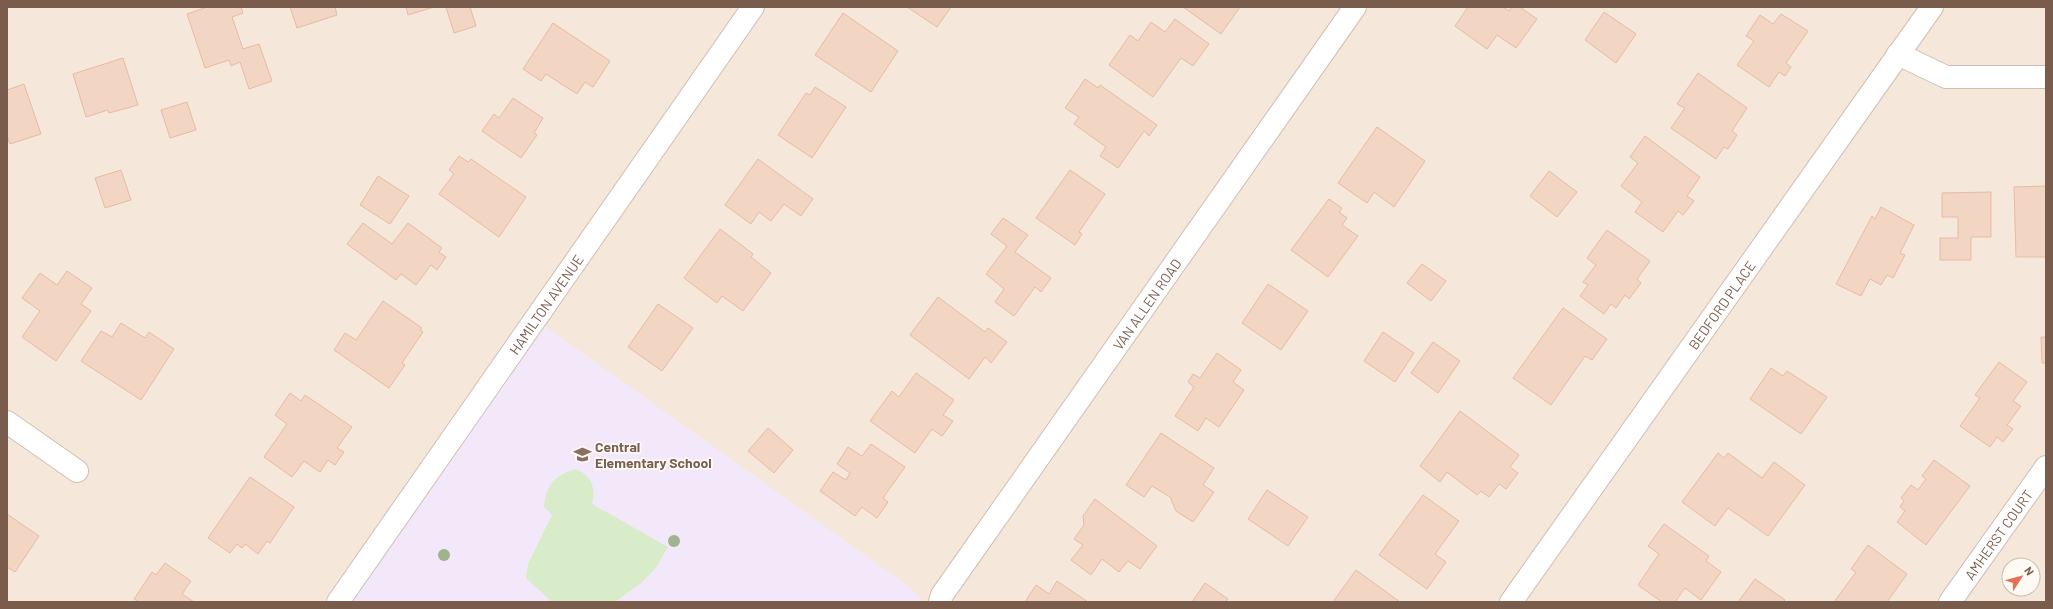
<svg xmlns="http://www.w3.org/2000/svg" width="2053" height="609" viewBox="0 0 2053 609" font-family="Barlow,sans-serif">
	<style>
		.residential { fill: #f5e8da; fill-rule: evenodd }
		.education { fill: #f3e8fa }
		.green { fill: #d8ecc9 }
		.building { fill: #f3d5c3; stroke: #e6bba3 }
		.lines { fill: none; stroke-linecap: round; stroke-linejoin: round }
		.minor-casing { stroke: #d1beb0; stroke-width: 24 }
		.minor { stroke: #fff; stroke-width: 22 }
		.tree { fill: #a0b28e }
		.labels { text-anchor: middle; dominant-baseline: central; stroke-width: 3.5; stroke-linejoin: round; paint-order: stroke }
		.street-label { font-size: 14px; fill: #7a5c4d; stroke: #fffaf3 }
		.education-label { font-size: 14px; font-weight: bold; fill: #785e54; stroke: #fffaf3; text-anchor: start }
	</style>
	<rect width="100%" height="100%" fill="#fdf6ec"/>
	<path class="residential" d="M7 7H2046V602H7ZM2009 565H2033V589H2009Z"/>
	<polygon class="education" points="535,319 911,588 924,602 338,602"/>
	<path class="green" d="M576 469C592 476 596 488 592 504L668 547 655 569 641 583 615 602H552L526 578 528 564 552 515 544 507C546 485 555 475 576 469Z"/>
	<g class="building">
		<polygon points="207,7 241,7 243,13 232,17 243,49 259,44 272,81 249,89 240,62 231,66 229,60 205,68 187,14"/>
		<polygon points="290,7 335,7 337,15 297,28"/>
		<polygon points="406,7 434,7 408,15"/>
		<polygon points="446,7 470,7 476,26 454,33"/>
		<polygon points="907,7 951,7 937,27"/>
		<polygon points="1183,7 1240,7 1221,34"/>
		<polygon points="1468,7 1503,7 1509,11 1512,7 1520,7 1537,19 1516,48 1497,35 1487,49 1455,26"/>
		<polygon points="1604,12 1636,34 1616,63 1585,40"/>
		<polygon points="843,13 898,51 871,92 815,55"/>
		<polygon points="1781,14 1808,31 1786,63 1791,67 1785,76 1779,72 1769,87 1737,65 1754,41 1746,36 1760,15 1773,24"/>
		<polygon points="1175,19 1209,44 1193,66 1181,58 1153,97 1109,65 1130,35 1138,41 1151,22 1165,32"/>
		<polygon points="553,23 610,61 593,87 585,82 577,94 546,74 541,81 523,69"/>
		<polygon points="123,58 138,105 109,113 108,110 86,117 73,74"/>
		<polygon points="1698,73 1747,108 1732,131 1737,135 1728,149 1724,147 1716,159 1671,128 1685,108 1677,104"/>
		<polygon points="1085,79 1098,88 1100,85 1157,125 1149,136 1144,131 1118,168 1100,156 1106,147 1074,124 1079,117 1065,108"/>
		<polygon points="24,84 41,134 10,144 7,137 7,90"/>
		<polygon points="815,87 846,107 812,158 778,135 806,93 810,95"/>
		<polygon points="513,98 543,118 534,133 537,135 521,158 482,131 494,114 499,118"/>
		<polygon points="187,102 196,130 170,138 161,110"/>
		<polygon points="1377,127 1425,161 1394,207 1374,192 1367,203 1338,183"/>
		<polygon points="1645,136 1700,177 1687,196 1694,201 1683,215 1678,211 1663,232 1635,212 1642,202 1621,186 1638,163 1630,157"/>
		<polygon points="459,156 468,162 471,159 526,197 499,237 439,194 454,174 449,170"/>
		<polygon points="758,159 813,199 801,216 784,204 771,221 759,212 751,224 725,205"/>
		<polygon points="121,170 131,200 105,208 95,178"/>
		<polygon points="1070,170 1105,194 1079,232 1082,234 1075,245 1036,218"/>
		<polygon points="1549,171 1577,192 1557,217 1530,196"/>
		<polygon points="378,176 409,196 390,224 360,205"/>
		<polygon points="2046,186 2046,257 2016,257 2014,187"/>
		<polygon points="1991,192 1991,237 1971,237 1971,260 1940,260 1940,238 1958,238 1958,217 1942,217 1942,193"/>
		<polygon points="1329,199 1342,208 1339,212 1347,218 1342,225 1358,236 1328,277 1291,250"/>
		<polygon points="1881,207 1914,225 1900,253 1905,255 1893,278 1887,275 1881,285 1870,279 1861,296 1836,284 1872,216 1875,219"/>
		<polygon points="1003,218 1028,235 1015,252 1051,278 1041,292 1035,287 1014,316 995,302 1004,289 986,274 1007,246 991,234"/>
		<polygon points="363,223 392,244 408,223 442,248 439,252 446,257 437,270 431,265 416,285 401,274 396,280 347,244"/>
		<polygon points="720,229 753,254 751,257 771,273 743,311 722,296 717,303 684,278"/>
		<polygon points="1607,230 1650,261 1637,279 1641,283 1629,299 1625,295 1616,308 1611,304 1604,314 1580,296 1588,285 1583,282 1596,265 1587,258"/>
		<polygon points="1422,264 1446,281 1431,301 1407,283"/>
		<polygon points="67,271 92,288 81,304 91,311 56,361 22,337 40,311 22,298 40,273 57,285"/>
		<polygon points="1268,284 1308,311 1281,350 1242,323"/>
		<polygon points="938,297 985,332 988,328 1007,342 991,363 985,357 969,379 910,335"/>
		<polygon points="383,301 422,328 420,330 423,332 402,363 405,365 389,388 334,350 345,333 356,340"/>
		<polygon points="658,304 693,328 662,371 628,347"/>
		<polygon points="1563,308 1607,339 1592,360 1585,356 1551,405 1513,378"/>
		<polygon points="121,323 145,338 149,332 174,349 141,400 81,361 101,331 112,337"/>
		<polygon points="1383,332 1414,353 1395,382 1364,361"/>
		<polygon points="2041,337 2046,337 2046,363 2042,363"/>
		<polygon points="1433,342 1460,361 1438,393 1411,373"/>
		<polygon points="1217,353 1241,370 1233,382 1244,390 1219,427 1206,418 1198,431 1175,416 1194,387 1188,382 1193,374 1200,378"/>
		<polygon points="1999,362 2027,382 2013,401 2021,406 2007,425 2013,429 2003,442 1997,437 1990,447 1960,426 1980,398 1975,395"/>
		<polygon points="1771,368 1783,376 1787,371 1827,397 1801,434 1750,399"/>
		<polygon points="916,373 954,400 943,415 953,421 942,436 932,429 915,453 870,421 892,391 899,397"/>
		<polygon points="290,393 301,401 305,395 352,427 337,448 344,452 335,465 328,460 320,472 304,461 292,477 264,457 287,424 275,415"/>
		<polygon points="1460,411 1519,455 1510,467 1518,473 1506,489 1499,484 1489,497 1481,491 1477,495 1447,472 1440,482 1420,466"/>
		<polygon points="768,428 793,450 774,473 748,451"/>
		<polygon points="1161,433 1214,468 1203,485 1214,492 1193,522 1176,511 1170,497 1152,486 1144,497 1126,485"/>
		<polygon points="871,444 905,467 883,498 888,502 877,518 862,507 855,516 820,491 833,472 846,480 850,473 837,464 848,447 862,456"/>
		<polygon points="1718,453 1724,458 1728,453 1762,478 1774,462 1805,485 1768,536 1728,508 1715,526 1682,502"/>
		<polygon points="1934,460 1970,486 1926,545 1897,522 1905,511 1900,507 1904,501 1901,498 1911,485 1918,490 1926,479 1922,476"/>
		<polygon points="250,477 294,507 270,543 267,541 258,554 245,544 242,548 237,544 230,553 208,538"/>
		<polygon points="1267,490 1308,517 1288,546 1248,519"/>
		<polygon points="1423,495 1459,521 1435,554 1446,562 1427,589 1379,555"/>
		<polygon points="1095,499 1157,546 1140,569 1128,561 1119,572 1102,559 1091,575 1071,560 1083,545 1074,539 1084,525 1083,516"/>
		<polygon points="7,514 39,536 15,572 7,567"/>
		<polygon points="1664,524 1709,556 1706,561 1721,572 1701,600 1685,588 1675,602 1662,602 1638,585 1659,554 1648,546"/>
		<polygon points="1868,545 1907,574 1887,602 1834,602 1856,572 1851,569"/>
		<polygon points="165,563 191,581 182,594 194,602 139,602 134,599 152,572 156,575"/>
		<polygon points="1356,570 1400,602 1333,602"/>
		<polygon points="1755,579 1785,600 1783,602 1738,602"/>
		<polygon points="1057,581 1088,602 1025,602 1036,585 1049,594"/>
		<polygon points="1205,583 1228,599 1225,602 1192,602"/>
	</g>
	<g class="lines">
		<defs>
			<g id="minor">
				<polyline points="1898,54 1946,77 2046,77"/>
				<polyline points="7,422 77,471"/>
				<path id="s1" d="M338 602 753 7"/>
				<path id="s2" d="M940 602 942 595 1355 7"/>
				<path id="s3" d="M1511 602 1932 7"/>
				<path id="s4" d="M1950 602 2046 467"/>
			</g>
		</defs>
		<use href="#minor" class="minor-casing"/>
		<use href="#minor" class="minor"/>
	</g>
	<g class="tree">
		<circle cx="674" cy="541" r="6"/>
		<circle cx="444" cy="555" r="6"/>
	</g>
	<defs>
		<symbol id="school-bare" viewBox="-9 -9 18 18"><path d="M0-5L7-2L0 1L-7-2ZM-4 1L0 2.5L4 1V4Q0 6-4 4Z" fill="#8d6e63" stroke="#fffaf3" stroke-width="2.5" paint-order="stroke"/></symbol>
	</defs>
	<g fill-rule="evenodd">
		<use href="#school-bare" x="570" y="442" width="25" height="25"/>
	</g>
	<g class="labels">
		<g class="street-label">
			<text stroke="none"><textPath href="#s1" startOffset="363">HAMILTON AVENUE</textPath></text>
			<text stroke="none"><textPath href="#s2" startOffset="363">VAN ALLEN ROAD</textPath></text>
			<text stroke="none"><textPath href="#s3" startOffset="364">BEDFORD PLACE</textPath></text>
			<text stroke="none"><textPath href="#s4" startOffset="83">AMHERST COURT</textPath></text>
		</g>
		<g class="education-label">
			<text x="595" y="446">Central<tspan x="595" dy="16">Elementary School</tspan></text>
		</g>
	</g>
	<rect width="2053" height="609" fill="none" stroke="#7a5c4d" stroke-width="16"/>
	<g transform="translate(2021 577) rotate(54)"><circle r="19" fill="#fffaf3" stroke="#cabbb1"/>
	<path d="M0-3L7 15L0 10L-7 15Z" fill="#e76f51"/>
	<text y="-6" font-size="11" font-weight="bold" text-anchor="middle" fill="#7a5c4d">N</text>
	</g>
</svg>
